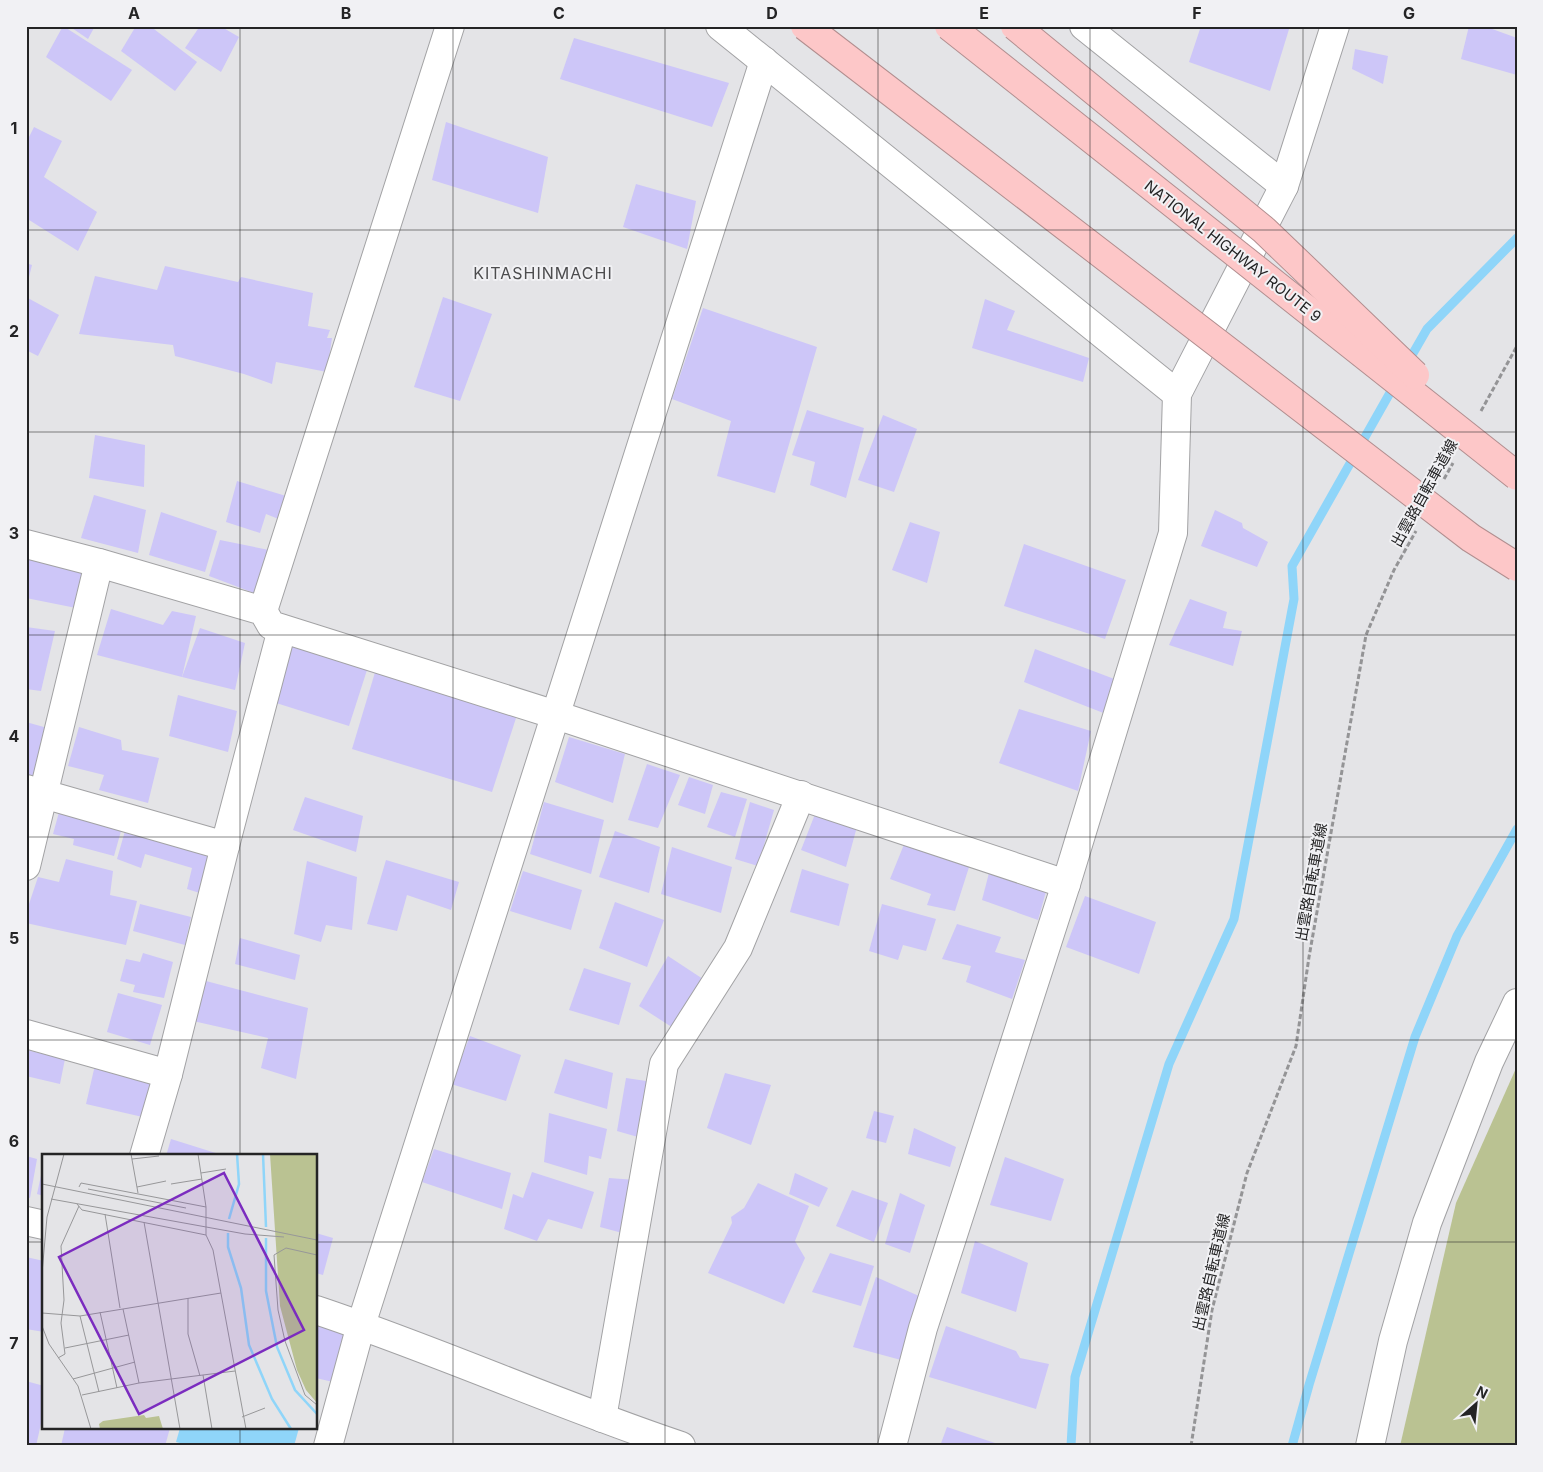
<svg xmlns="http://www.w3.org/2000/svg" width="1543" height="1472" viewBox="0 0 1543 1472" font-family="Inter,'Noto Sans JP',sans-serif">
	<style>
		.green { fill: #bac292 }
		.water { fill: #8fd5f9 }
		.lines { fill: none; stroke-linecap: round; stroke-linejoin: round }
		.stream { stroke: #8fd5f9; stroke-width: 9 }
		.building { fill: #cdc6f8 }
		.minor-casing { stroke: #a2a2a4; stroke-width: 30 }
		.path { stroke: #949496; stroke-width: 3; stroke-dasharray: 5 2.5; stroke-linecap: butt }
		.minor { stroke: #fff; stroke-width: 28 }
		.highway-bridge-casing { stroke: #b18e8f; stroke-width: 30; stroke-linecap: butt }
		.highway-bridge { stroke: #fdc7c8; stroke-width: 28 }
		.grid { fill: none; stroke: #242425; stroke-width: 1; stroke-opacity: 0.55 }
		.labels { text-anchor: middle; dominant-baseline: central; stroke-width: 4; stroke-linejoin: round; paint-order: stroke }
		.street-label { font-size: 15px; fill: #242425; stroke: #f1f1f4 }
		.neighbourhood-label { font-size: 16px; letter-spacing: 1px; fill: #4c4c4e; stroke: #f1f1f4 }
		.inset-river { fill: none; stroke: #8fd5f9; stroke-width: 2.5 }
		.inset-road { fill: none; stroke: #979799; stroke-width: 1 }
		.view { fill: #7b2cbf; fill-opacity: 0.15; stroke: #7b2cbf; stroke-width: 2.5 }
		.inset-edge { fill: none; stroke: #242425; stroke-width: 2.5 }
		.neatline { fill: none; stroke: #242425; stroke-width: 2 }
		.grid-label { font-size: 16px; text-anchor: middle; font-weight: bold; fill: #242425 }
	</style>
	<rect width="100%" height="100%" fill="#e4e4e7"/>
	<polygon class="green" points="1517,1066 1517,1446 1400,1446 1456,1203"/>
	<polygon class="water" points="180,1428 299,1428 294,1446 191,1446 176,1442"/>
	<g class="lines">
		<g class="stream">
			<polyline points="1408,362 1427,329 1517,238"/>
			<polyline points="1071,1446 1075,1377 1169,1064 1234,919 1294,599 1292,566 1395,384"/>
			<polyline points="1292,1446 1309,1385 1415,1037 1457,936 1517,829"/>
		</g>
	</g>
	<g class="building">
		<polygon points="63,26 132,70 111,101 46,57"/>
		<polygon points="69,26 95,26 88,39"/>
		<polygon points="136,26 150,26 197,62 175,91 121,51"/>
		<polygon points="200,26 220,26 239,37 221,72 185,48"/>
		<polygon points="1201,26 1290,26 1270,91 1189,62"/>
		<polygon points="1469,26 1484,26 1517,38 1517,75 1461,59"/>
		<polygon points="574,38 729,83 712,127 560,79"/>
		<polygon points="1355,49 1388,56 1383,84 1352,69"/>
		<polygon points="446,122 548,157 538,213 432,180"/>
		<polygon points="34,127 62,141 44,177 97,212 78,251 26,218 26,143"/>
		<polygon points="636,184 696,201 687,249 623,227"/>
		<polygon points="26,263 32,265 27,285 26,285"/>
		<polygon points="165,266 238,282 241,277 313,293 308,326 330,330 327,338 332,338 327,372 276,362 272,384 244,374 175,356 173,345 79,334 95,276 157,290"/>
		<polygon points="26,297 59,315 38,356 26,350"/>
		<polygon points="443,297 492,314 460,401 414,387"/>
		<polygon points="985,299 1015,311 1007,330 1089,358 1083,382 972,348"/>
		<polygon points="703,308 817,347 775,493 717,476 731,421 672,399"/>
		<polygon points="807,410 864,428 846,498 810,485 815,462 792,455"/>
		<polygon points="883,415 917,429 894,492 858,480"/>
		<polygon points="95,435 145,445 144,487 89,478"/>
		<polygon points="237,481 286,496 281,520 266,514 260,533 226,522"/>
		<polygon points="94,495 146,510 138,553 81,538"/>
		<polygon points="1215,510 1242,523 1243,528 1268,542 1257,567 1201,546"/>
		<polygon points="161,512 217,531 205,572 149,555"/>
		<polygon points="910,522 940,532 927,583 892,570"/>
		<polygon points="220,540 269,550 259,595 209,576"/>
		<polygon points="1024,544 1126,580 1105,639 1004,606"/>
		<polygon points="26,555 89,571 81,609 26,598"/>
		<polygon points="1190,599 1227,612 1223,628 1242,631 1233,666 1169,645"/>
		<polygon points="111,609 163,625 172,611 196,616 182,677 97,655"/>
		<polygon points="26,627 55,631 41,691 26,689"/>
		<polygon points="200,628 245,643 235,690 182,677"/>
		<polygon points="292,645 367,670 349,726 273,702"/>
		<polygon points="1035,649 1117,680 1106,714 1024,682"/>
		<polygon points="376,669 517,715 492,792 352,749"/>
		<polygon points="178,695 237,711 228,752 169,736"/>
		<polygon points="1019,709 1091,731 1078,791 999,763"/>
		<polygon points="26,722 51,729 39,784 26,779"/>
		<polygon points="79,727 121,740 122,750 159,758 148,803 99,790 104,775 68,766"/>
		<polygon points="569,737 625,754 613,803 555,782"/>
		<polygon points="647,764 680,775 658,828 628,820"/>
		<polygon points="689,777 713,785 705,814 678,805"/>
		<polygon points="721,792 747,799 735,837 707,827"/>
		<polygon points="305,797 363,816 356,852 293,830"/>
		<polygon points="544,802 604,820 591,874 530,854"/>
		<polygon points="750,802 774,810 758,866 735,859"/>
		<polygon points="61,805 123,824 114,856 73,845 74,839 53,834"/>
		<polygon points="817,809 858,823 846,867 801,850"/>
		<polygon points="127,824 212,851 206,895 187,889 192,868 145,854 141,868 117,859"/>
		<polygon points="615,831 660,847 649,893 599,877"/>
		<polygon points="905,842 970,864 955,911 927,905 931,894 890,879"/>
		<polygon points="672,847 732,867 721,913 661,894"/>
		<polygon points="66,859 113,871 110,895 137,901 126,945 26,923 26,913 38,877 59,882"/>
		<polygon points="386,860 459,882 451,910 407,895 397,931 367,924"/>
		<polygon points="307,861 357,877 352,930 326,925 321,942 294,934"/>
		<polygon points="802,869 849,884 839,926 790,912"/>
		<polygon points="990,869 1047,888 1038,920 982,900"/>
		<polygon points="523,871 582,890 571,930 510,911"/>
		<polygon points="1085,896 1156,922 1139,974 1066,947"/>
		<polygon points="615,902 664,920 647,967 599,948"/>
		<polygon points="140,904 191,917 185,945 133,931"/>
		<polygon points="882,904 936,919 926,951 903,945 898,960 869,951"/>
		<polygon points="957,924 1001,937 995,952 1025,960 1012,999 966,982 971,966 942,959"/>
		<polygon points="240,938 300,955 295,980 235,964"/>
		<polygon points="143,953 173,962 164,998 133,992 135,985 120,981 126,959 140,962"/>
		<polygon points="668,956 706,981 678,1031 639,1006"/>
		<polygon points="584,968 631,983 619,1025 569,1010"/>
		<polygon points="206,981 308,1008 296,1079 261,1068 268,1038 193,1021"/>
		<polygon points="118,993 162,1005 150,1045 107,1032"/>
		<polygon points="470,1036 521,1055 506,1101 451,1084"/>
		<polygon points="26,1050 65,1059 60,1084 26,1076"/>
		<polygon points="565,1059 613,1073 607,1109 554,1093"/>
		<polygon points="95,1065 154,1080 147,1118 86,1104"/>
		<polygon points="725,1073 771,1085 751,1145 707,1128"/>
		<polygon points="626,1078 653,1082 645,1139 617,1131"/>
		<polygon points="874,1111 894,1116 886,1143 866,1138"/>
		<polygon points="549,1113 607,1129 601,1159 589,1156 587,1175 544,1162"/>
		<polygon points="914,1128 956,1147 950,1167 908,1154"/>
		<polygon points="171,1139 222,1155 222,1156 166,1156"/>
		<polygon points="434,1149 511,1173 502,1209 422,1182"/>
		<polygon points="26,1156 37,1159 30,1198 26,1197"/>
		<polygon points="1005,1157 1064,1179 1051,1221 990,1205"/>
		<polygon points="43,1166 44,1166 44,1196 37,1194"/>
		<polygon points="532,1172 594,1192 582,1229 548,1219 537,1241 504,1229 513,1194 523,1198"/>
		<polygon points="795,1173 828,1188 819,1207 789,1194"/>
		<polygon points="609,1178 636,1180 626,1234 600,1227"/>
		<polygon points="758,1183 809,1206 795,1241 805,1258 784,1304 708,1273 732,1223 731,1217 744,1208"/>
		<polygon points="852,1190 888,1203 874,1242 836,1226"/>
		<polygon points="900,1193 925,1205 910,1253 885,1244"/>
		<polygon points="316,1233 333,1238 323,1275 316,1273"/>
		<polygon points="975,1241 1028,1263 1016,1312 961,1293"/>
		<polygon points="830,1253 874,1266 861,1306 812,1292"/>
		<polygon points="26,1257 44,1261 44,1332 26,1329"/>
		<polygon points="876,1277 919,1296 901,1360 853,1347"/>
		<polygon points="316,1322 347,1332 337,1383 316,1378"/>
		<polygon points="946,1326 1016,1351 1020,1358 1049,1364 1036,1409 929,1377"/>
		<polygon points="26,1381 44,1386 44,1410 36,1446 26,1446"/>
		<polygon points="947,1427 1001,1445 1001,1446 940,1446"/>
		<polygon points="65,1428 170,1428 165,1446 61,1446"/>
	</g>
	<g class="lines">
		<defs>
			<g id="minor">
				<polyline points="720,26 1177,394"/>
				<polyline points="1084,26 1284,186"/>
				<polyline points="26,544 99,563 263,611 271,625 556,715 1066,884"/>
				<polyline points="263,611 450,26"/>
				<polyline points="26,789 225,846"/>
				<polyline points="26,866 99,563"/>
				<polyline points="26,1034 168,1074"/>
				<polyline points="144,1156 168,1074 228,834 282,629"/>
				<polyline points="26,1221 44,1225"/>
				<path d="M316 1310C439 1351 558 1405 681 1446"/>
				<polyline points="602,1418 664,1064 738,948 801,795"/>
				<polyline points="328,1446 361,1325 764,61"/>
				<polyline points="892,1446 923,1328 1066,884 1173,533 1177,394 1284,186 1335,26"/>
				<polyline points="1370,1446 1393,1341 1427,1223 1489,1062 1517,1003"/>
			</g>
		</defs>
		<use href="#minor" class="minor-casing"/>
		<g class="path">
			<polyline points="1481,411 1517,346"/>
			<polyline points="1444,479 1453,463"/>
			<polyline points="1191,1446 1212,1310 1247,1173 1296,1046 1309,957 1366,635 1394,570 1416,531"/>
		</g>
		<use href="#minor" class="minor"/>
		<defs>
			<g id="highway-bridge">
				<polyline points="805,26 1471,538 1517,567"/>
				<polyline points="949,26 1517,476"/>
				<polyline points="1015,26 1264,230 1415,375"/>
			</g>
		</defs>
		<use href="#highway-bridge" class="highway-bridge-casing"/>
		<use href="#highway-bridge" class="highway-bridge"/>
	</g>
	<path class="grid" d="M240 26V1156M453 26V1446M665 26V1446M878 26V1446M1090 26V1446M1303 26V1446M26 230H1517M26 432H1517M26 635H1517M26 837H1517M26 1040H1517M26 1242H44M316 1242H1517M240 1428V1446"/>
	<g class="labels">
		<g class="street-label">
			<text transform="translate(1233 251) rotate(38)">NATIONAL HIGHWAY ROUTE 9</text>
			<text transform="translate(1424 493) rotate(-61)">出雲路自転車道線</text>
			<text transform="translate(1311 882) rotate(-80)">出雲路自転車道線</text>
			<text transform="translate(1211 1272) rotate(-77)">出雲路自転車道線</text>
		</g>
		<g class="neighbourhood-label">
			<text x="543" y="273">KITASHINMACHI</text>
		</g>
	</g>
	<g transform="translate(42 1154)">
		<rect width="275" height="275" fill="#e4e4e7"/>
		<path d="M228 0H275V249L264 236 255 216 238 152ZM102 261 104 264 117 262 121 275H58L57 270 61 267Z" fill="#bac292"/>
		<path class="inset-river" d="M221 0 224 73M187 65 197 30 195 0M186 79V93L199 134 207 191 230 245 249 275M224 84V137L235 193 253 236 275 260"/>
		<path class="inset-road" d="M89 0 96 39M156 0 164 53V81L171 96 204 275M90 5 117 2M159 19 184 15M0 30 275 86M129 30 160 25M37 33 39 29 164 53M95 33 124 27M46 35 144 54M9 45 203 80 242 83M35 50 40 56 164 81M63 60 78 154M102 68 138 275M275 101 244 94 232 101 236 156 243 187 263 241 275 251M0 119 5 63 22 0M146 144V180L158 222M81 155 97 229M58 158 75 234M0 159 38 162 179 139M38 162 57 238M0 172 7 190 36 232 49 275M23 194 87 181M16 204 23 200 19 169 22 146 19 92 37 52M161 221 170 275M31 225 93 208M40 241 97 229 193 217M200 263 223 254M8 275H26"/>
		<path class="view" d="M182 19 262 176 97 260 17 103Z"/>
		<rect width="275" height="275" class="inset-edge"/>
	</g>
	<rect width="1543" height="1472" fill="none" stroke="#f1f1f4" stroke-width="55"/>
	<g transform="translate(1476 1404) rotate(27)" stroke="#f1f1f4" stroke-width="4" paint-order="stroke">
	<path d="M0-4L9 19L0 12L-9 19Z" fill="#242425"/>
	<text y="-8" font-size="14" font-weight="bold" text-anchor="middle" fill="#242425">N</text>
	</g>
	<rect x="28" y="28" width="1488" height="1416" class="neatline"/>
	<g class="grid-label">
		<text x="134" y="19">A</text>
		<text x="346" y="19">B</text>
		<text x="559" y="19">C</text>
		<text x="772" y="19">D</text>
		<text x="984" y="19">E</text>
		<text x="1197" y="19">F</text>
		<text x="1409" y="19">G</text>
		<text x="14" y="134">1</text>
		<text x="14" y="337">2</text>
		<text x="14" y="539">3</text>
		<text x="14" y="742">4</text>
		<text x="14" y="944">5</text>
		<text x="14" y="1147">6</text>
		<text x="14" y="1349">7</text>
	</g>
</svg>
